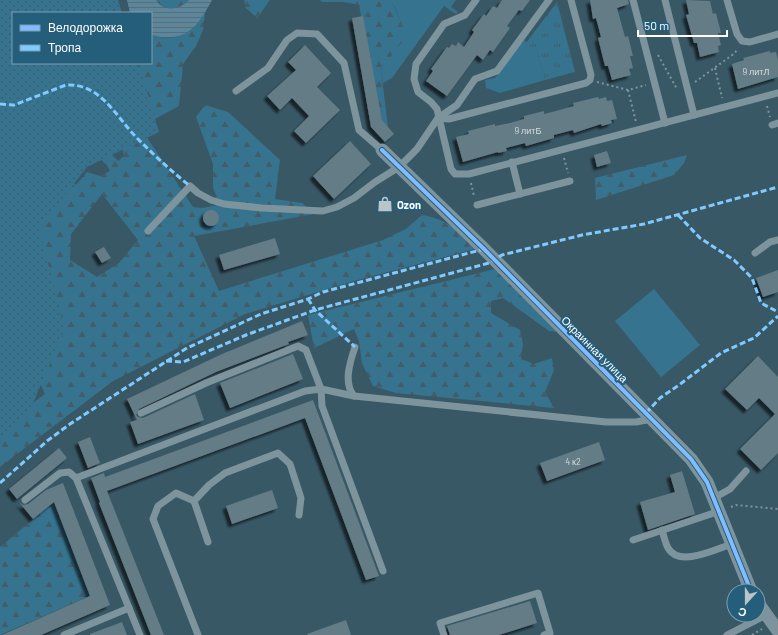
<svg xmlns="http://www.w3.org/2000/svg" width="778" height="635" viewBox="0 0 778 635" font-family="Barlow,sans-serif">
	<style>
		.grass { fill: #36738f }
		.forest { fill: url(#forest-firs); fill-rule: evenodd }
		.park { fill: url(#park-tufts) }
		.garden { fill: url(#garden-dots) }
		.water { fill: url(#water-rules) }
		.building { fill: #647b86; filter: url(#shadow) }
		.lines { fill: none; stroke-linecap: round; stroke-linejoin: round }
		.path { stroke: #7d949d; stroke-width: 2; stroke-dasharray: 2 3; stroke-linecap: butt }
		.lane { stroke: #7d949d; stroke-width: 7 }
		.street { stroke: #7d949d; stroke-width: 13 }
		.quiet { stroke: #80caff; stroke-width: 3; stroke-dasharray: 6 3; stroke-linecap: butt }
		.cycleway-casing { stroke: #255e7a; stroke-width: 6 }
		.cycleway { stroke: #80bcff; stroke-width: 4 }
		.labels { text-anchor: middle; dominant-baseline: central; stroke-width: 4; stroke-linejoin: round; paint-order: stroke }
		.number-label { font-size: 9px; fill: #d8dee1 }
		.poi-label { font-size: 11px; font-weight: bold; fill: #fff; stroke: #255e7a; text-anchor: start }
		.street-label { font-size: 11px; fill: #fff; stroke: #255e7a }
	</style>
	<defs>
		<pattern id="forest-firs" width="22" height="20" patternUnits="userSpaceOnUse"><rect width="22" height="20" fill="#36738f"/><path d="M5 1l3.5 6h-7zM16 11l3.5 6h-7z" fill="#435c67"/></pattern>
		<pattern id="park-tufts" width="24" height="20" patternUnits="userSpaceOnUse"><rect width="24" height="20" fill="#36738f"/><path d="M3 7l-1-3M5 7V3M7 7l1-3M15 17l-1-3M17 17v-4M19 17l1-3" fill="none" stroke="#435c67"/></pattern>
		<pattern id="garden-dots" width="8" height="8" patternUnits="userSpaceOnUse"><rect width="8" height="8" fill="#36738f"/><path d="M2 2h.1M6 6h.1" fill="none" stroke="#435c67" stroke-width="1.8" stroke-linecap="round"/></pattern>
		<pattern id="water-rules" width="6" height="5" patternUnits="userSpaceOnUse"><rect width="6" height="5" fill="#5d869a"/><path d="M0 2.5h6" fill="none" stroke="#566f7b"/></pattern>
		<filter id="shadow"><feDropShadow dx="-3.5" dy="3.5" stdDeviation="1" flood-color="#0009"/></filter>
	</defs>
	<rect width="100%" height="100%" fill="#395866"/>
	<g class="grass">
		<path d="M391 0H456L451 7 458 12 456 14 444 6 392 78 383 83 381 70C402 39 410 36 391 0Z"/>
		<polygon points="524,40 537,51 545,80 500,93 486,88 485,80 495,78"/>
		<polygon points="654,289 700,345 661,377 615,321"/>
	</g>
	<g class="forest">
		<path d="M156 0H189C181 9 164 13 156 0Z"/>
		<polygon points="244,0 270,0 257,18 246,8"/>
		<polygon points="320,0 391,0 392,2 403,27 401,43 381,70 388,127 382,120 359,5 344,2 322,2"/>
		<path d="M205 12 203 30 196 46 183 64 179 106 140 127 193 207 202 208 218 205 213 187V164L196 117 205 105 228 112 280 160 275 199 302 203 314 214 194 236 219 291 383 240 406 229 422 215C447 219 461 232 479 248L354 281 245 314 113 381 0 467V422L16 415 45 394 35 371 14 385 0 400V313L14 290 0 246 23 226 0 186 1 25 13 63H151V35C179 43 188 34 205 12ZM95 107C119 119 120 131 124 156L118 161 99 141 83 139 81 151 84 157 94 154 107 165 110 171 100 176 87 172 76 185 61 163V156L73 149C72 130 71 110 95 107ZM102 194 138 240 119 263 97 277 70 260 71 234ZM44 266 62 324 54 347 44 348 39 346C31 327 23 305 28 283 29 278 35 272 38 268Z"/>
		<polygon points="687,155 684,163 674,175 596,200 595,178"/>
		<polygon points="495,269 560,332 549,331 503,298 491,301 491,313 520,330 523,344 521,359 534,364 552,358 554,370 545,392 554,408 396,393 373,386 362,363 359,341 354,329 314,348 308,315"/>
		<polygon points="54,502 90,596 0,635 0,547"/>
	</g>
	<polygon class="park" points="557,2 575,72 545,80 537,51 526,43"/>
	<polygon class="garden" points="0,0 118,0 122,13 13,13 13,63 138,63 159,132 87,167 39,229 65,329 30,410 0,443"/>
	<path class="water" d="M127 0H156C164 13 181 9 189 0H212C197 28 185 44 151 35V13H130Z"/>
	<g class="building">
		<polygon points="502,0 530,0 522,11 519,10 507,26 510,28 493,52 490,50 483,60 477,55 447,96 426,81 433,71 431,69 447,47 449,48 452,44 456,46 458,42 464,47 474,32 472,30 484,14 486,16 493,6 497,8"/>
		<polygon points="590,0 628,0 629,4 617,8 625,37 628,36 633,56 630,56 633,68 629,69 631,75 612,80 608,66 605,66 598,38 601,37 596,18 593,19"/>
		<polygon points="686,0 710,1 713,14 716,13 721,33 718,33 721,45 718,46 719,52 700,57 697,43 694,43 686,15 689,14"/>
		<polygon points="363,16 382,120 394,134 385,142 371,127 352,18"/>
		<polygon points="305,45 331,73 317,87 340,110 306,143 294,131 309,116 292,98 280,110 267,96 296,70 288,62"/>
		<polygon points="770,51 770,53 776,52 778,60 778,77 738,89 732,64 744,60 743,58"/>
		<polygon points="598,97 599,99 606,97 607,101 612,100 617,119 611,120 612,123 602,126 601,124 574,133 573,130 554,135 554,138 526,146 525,143 506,148 507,151 498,153 498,152 463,162 456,137 469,134 468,131 495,124 495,126 510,123 524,119 524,116 544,111 544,114 556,111 574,106 573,103"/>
		<polygon points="350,141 371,164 334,199 313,176"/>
		<polygon points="607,151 611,163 597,167 594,155"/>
		<circle cx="211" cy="218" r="8"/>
		<polygon points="275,238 280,254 224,270 219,255"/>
		<polygon points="104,247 111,258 102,263 95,252"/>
		<polygon points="778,270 778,292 763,297 756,278"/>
		<polygon points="302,321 308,335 288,342 289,344 216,372 139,409 136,415 138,417 143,418 195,394 204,420 138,444 130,422 137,420 127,399 222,354"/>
		<polygon points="293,354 303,379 230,408 220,383"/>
		<polygon points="758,356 778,377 778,453 761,470 740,449 775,414 759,398 747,410 725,389"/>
		<polygon points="313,400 379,576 366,580 305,418 107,491 164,635 151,635 99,503 100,502 91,478 104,473 105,477"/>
		<polygon points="90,437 100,463 88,468 78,442"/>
		<polygon points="599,442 605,460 547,481 540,463"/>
		<polygon points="59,448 67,458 17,499 9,489"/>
		<polygon points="682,471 695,514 648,530 640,502 675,492 670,475"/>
		<polygon points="63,483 110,605 41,635 2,635 90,596 54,502 33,519 19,502 23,505 28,504 46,490"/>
		<polygon points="272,490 278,508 232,524 226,506"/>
		<polygon points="530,601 537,623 499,635 450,635 447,626"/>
		<polygon points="346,620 351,635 308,635 307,634"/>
		<polygon points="122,622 127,635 90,635 90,634"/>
	</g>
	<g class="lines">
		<g class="path">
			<polyline points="658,55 677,89"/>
			<polyline points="715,68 722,98"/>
			<polyline points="597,82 628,90 646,85"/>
			<polyline points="695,82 735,53 737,49"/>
			<polyline points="628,90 636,122"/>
			<polyline points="767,106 770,117"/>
			<polyline points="564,158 568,173"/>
			<polyline points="471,183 474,196"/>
			<polyline points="731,507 736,505 778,509"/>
			<polyline points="752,635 762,629"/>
		</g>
		<g class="lane">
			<polyline points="476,0 465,15 444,24 416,64 414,79 418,92 431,102 437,109 451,169 455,174 469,174 778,93"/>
			<polyline points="633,0 665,123"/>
			<polyline points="665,0 694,115"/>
			<polyline points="727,0 737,34 742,41 750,42 778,34"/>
			<polyline points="236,91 268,68 287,40 297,33 317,34 344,63 359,130 382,150"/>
			<polyline points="438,118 449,119 586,83 590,80 591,75 571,0"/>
			<polyline points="772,125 778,123"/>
			<polyline points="512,162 520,194"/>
			<polyline points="477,205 570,181"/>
			<polyline points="148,231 190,186 198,193 211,200 224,204 262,208 323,211 337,207 354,198 375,182 399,167 417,149 438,118 457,105 475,79 497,71 549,0"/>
			<polyline points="755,253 770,242 778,240"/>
			<path d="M355 347C350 362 343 383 354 396L606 422H636L652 419"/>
			<polyline points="141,413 206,383 298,346 306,350 321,389 322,406 383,571"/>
			<polyline points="76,478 305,391 321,389 354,396"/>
			<polyline points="714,498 730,489 746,471"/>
			<polyline points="25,500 60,473 69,472 76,478 140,635"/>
			<polyline points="194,501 208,542"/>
			<path d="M662 530C664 536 665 543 668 548 679 568 716 549 732 544"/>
			<polyline points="633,540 720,511"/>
			<polyline points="64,635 129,608"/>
			<polyline points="198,635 153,519 158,506 176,493 194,501 209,485 225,473 278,453 290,464 301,498 299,515"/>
			<polyline points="444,635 440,623 538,593 550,633 544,635"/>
			<polyline points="727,635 766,615"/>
		</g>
		<g class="street">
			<polyline points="382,150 484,249 691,459 707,482 751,591"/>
			<polyline points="758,603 778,631"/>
		</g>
		<g class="quiet">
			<path d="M0 104 14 105 66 85C101 83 116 117 137 138 154 155 171 171 190 186"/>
			<polyline points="678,215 700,238 734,260 752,278 761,303 778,312"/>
			<polyline points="308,299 315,310 355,347"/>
			<polyline points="166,361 183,362 246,335 315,310 489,263 502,255 582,235 644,224 778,187"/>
			<polyline points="646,413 660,398 679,385 721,353 754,338 778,316"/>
			<polyline points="0,483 47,441 70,424 187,348 261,314 308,299 323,292 484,249"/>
		</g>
		<defs>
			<polyline id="cycleway" points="382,150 484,249 691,459 707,482 751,591"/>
		</defs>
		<use href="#cycleway" class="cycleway-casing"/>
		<use href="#cycleway" class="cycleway"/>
	</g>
	<defs>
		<symbol id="shop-bare" viewBox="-9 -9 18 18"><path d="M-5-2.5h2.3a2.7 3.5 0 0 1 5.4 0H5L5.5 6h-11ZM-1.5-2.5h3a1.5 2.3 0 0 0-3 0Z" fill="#bac5c9" stroke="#255e7a" stroke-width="2.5" paint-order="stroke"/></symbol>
	</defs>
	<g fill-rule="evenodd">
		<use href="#shop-bare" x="374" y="193" width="22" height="22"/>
	</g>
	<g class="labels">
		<g class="number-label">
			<text x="756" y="71">9 литЛ</text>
			<text x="528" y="130">9 литБ</text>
			<text x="573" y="461">4 к2</text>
		</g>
		<g class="poi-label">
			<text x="397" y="204">Ozon</text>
		</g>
		<g class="street-label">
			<text transform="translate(595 349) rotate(45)">Окраинная улица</text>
		</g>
	</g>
	<rect x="12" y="12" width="140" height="52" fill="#255e7a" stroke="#7c9eaf"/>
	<rect x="20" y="25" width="20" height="6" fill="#80bcff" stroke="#7c9eaf"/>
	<text x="48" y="32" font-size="12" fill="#ffffff">Велодорожка</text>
	<rect x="20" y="45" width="20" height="6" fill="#80caff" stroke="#7c9eaf"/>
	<text x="48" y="52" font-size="12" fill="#ffffff">Тропа</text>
	<g transform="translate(746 603) rotate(201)"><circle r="19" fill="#255e7a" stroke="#7c9eaf"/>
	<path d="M0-3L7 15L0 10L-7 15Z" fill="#bac5c9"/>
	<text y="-6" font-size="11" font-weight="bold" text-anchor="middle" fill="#ffffff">С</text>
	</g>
	<path d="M638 30v6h89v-6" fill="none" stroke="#ffffff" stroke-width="2"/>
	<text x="644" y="30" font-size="12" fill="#ffffff" stroke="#255e7a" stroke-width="3" paint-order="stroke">50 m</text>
</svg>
